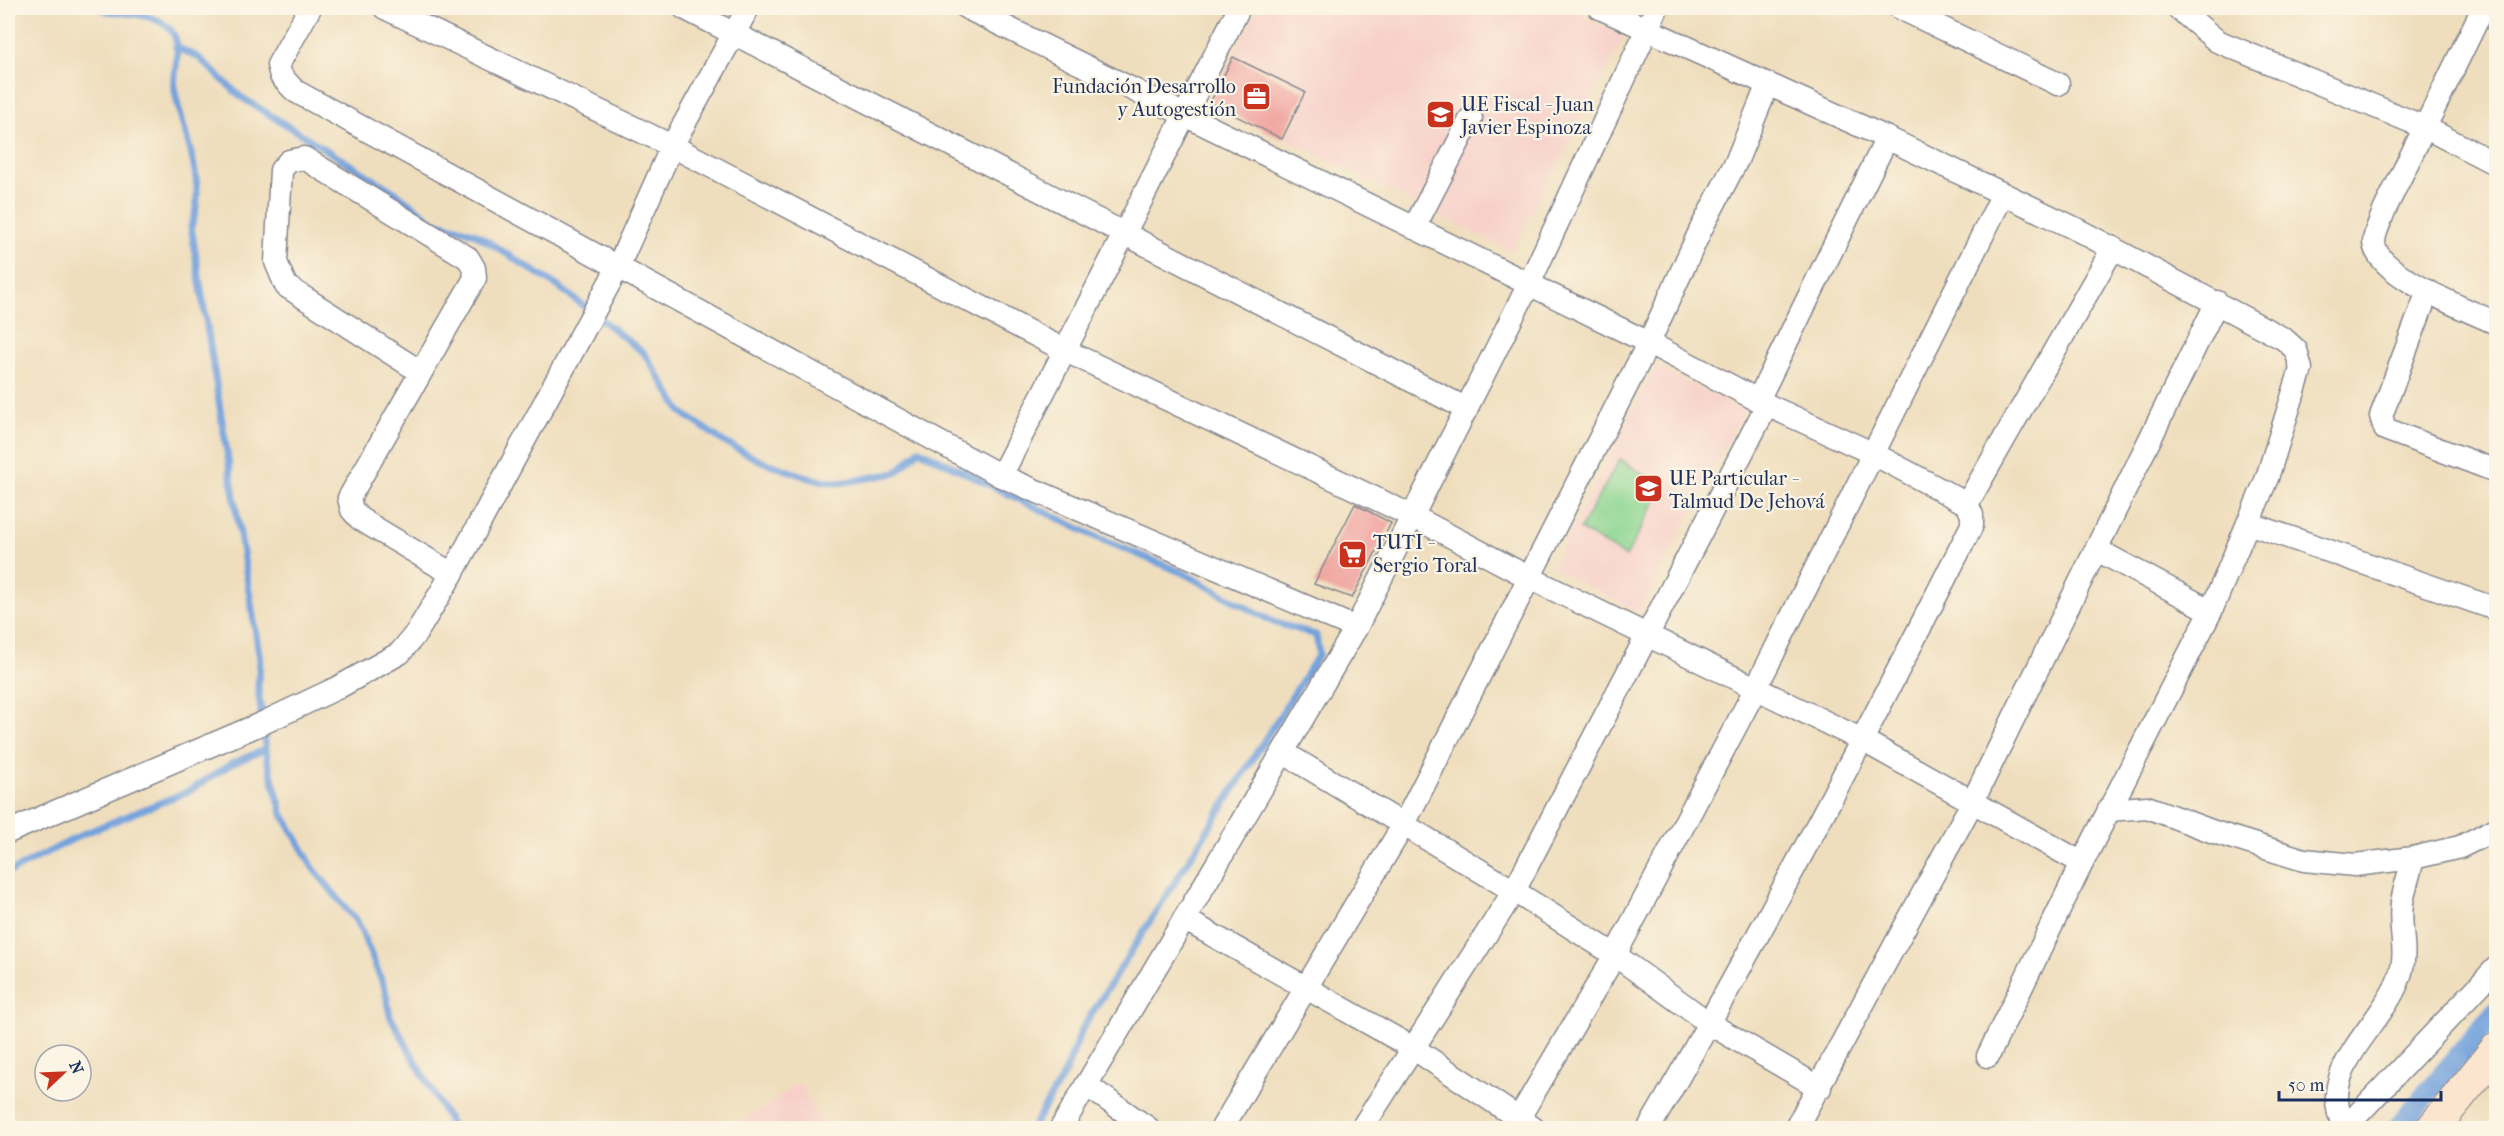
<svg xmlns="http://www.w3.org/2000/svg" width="2504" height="1136" viewBox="0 0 2504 1136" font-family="'IM FELL French Canon',serif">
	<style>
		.built { fill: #f7d1c9 }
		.green { fill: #8bd591; stroke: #538278; stroke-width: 1.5 }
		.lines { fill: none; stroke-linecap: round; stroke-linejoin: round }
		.stream { stroke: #73a2dc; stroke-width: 7 }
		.canal { stroke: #73a2dc; stroke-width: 22 }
		.building { fill: #ef9d9a }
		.street-casing { stroke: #85868e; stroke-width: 25 }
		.secondary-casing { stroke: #85868e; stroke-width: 35 }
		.street { stroke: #fff; stroke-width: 22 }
		.secondary { stroke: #fce5cf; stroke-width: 33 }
		.labels { text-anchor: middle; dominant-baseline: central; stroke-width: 4.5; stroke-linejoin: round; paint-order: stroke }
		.poi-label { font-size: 20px; fill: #1b2f5e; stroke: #fcf5e5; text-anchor: start }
	</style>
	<rect width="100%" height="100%" fill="#fcf5e5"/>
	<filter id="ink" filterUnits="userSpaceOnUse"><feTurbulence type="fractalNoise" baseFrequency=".0167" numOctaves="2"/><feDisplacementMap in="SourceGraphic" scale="12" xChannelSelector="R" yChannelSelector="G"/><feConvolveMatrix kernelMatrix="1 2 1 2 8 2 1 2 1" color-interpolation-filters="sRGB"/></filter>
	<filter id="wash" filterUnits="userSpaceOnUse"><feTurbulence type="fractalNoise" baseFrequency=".008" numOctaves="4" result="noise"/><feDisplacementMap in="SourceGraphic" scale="24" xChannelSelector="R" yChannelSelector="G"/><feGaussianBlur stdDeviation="1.35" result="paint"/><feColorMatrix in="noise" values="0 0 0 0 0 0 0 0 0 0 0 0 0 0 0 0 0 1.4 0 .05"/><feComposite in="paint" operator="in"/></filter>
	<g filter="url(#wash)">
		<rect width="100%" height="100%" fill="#efdebd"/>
		<g class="built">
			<polygon points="1258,8 1567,8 1624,37 1511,251 1285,139 1308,91 1234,54"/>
			<polygon points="1656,366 1744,411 1638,613 1552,567"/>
			<polygon points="799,1082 824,1128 735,1128"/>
		</g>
		<polygon class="green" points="1620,459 1663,487 1626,557 1580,529"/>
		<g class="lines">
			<g class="stream">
				<path d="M101 8 107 11C128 14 163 13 174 35 182 53 172 73 175 91 182 134 209 183 191 226L260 660 258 687 267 759 282 813 313 868 358 923 385 989 390 1016 453 1128"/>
				<polyline points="176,47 198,57 241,97 399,195 433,221 474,233 559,287 644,353 681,412 724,442 761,461 812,479 840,483 896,473 919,450 1096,537 1183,573 1273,622 1316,635 1319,654 1082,1029 1065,1073 1032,1128"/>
				<polyline points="8,873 83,834 189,791 231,764 266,749"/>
			</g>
			<polyline class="canal" points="2398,1128 2496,1012"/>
		</g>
		<g id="blocks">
			<g class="building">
				<polygon points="1233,57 1305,92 1282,139 1210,103"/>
				<polygon points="1355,504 1391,523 1352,598 1314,584"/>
			</g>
		</g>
	</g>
	<g filter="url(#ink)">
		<use href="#blocks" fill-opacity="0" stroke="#85868e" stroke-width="1.5"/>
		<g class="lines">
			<defs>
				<g id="street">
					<polyline points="310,8 278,65 281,76 295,91 1001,476 1356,628"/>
					<polyline points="385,8 672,146 1066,351 1414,517 1528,577 1864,741 2082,863"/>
					<polyline points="684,8 1467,409"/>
					<path d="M967 8 1649 343 1767 405 1872 453 1967 504 1972 515V525C1869 729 1764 931 1649 1128"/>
					<polyline points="1600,8 1887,138 2076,229 2284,339 2296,350 2301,369 2267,478 2211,611 2082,863 1988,1056"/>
					<polyline points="1900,8 2058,84"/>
					<polyline points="2178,8 2217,41 2424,127 2496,164"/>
					<path d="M2483 8 2384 211C2381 220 2374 233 2374 242 2375 275 2470 311 2496 323"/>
					<polyline points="1414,228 1471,118"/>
					<polyline points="2428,291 2381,416 2385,429 2496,471"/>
					<polyline points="419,371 286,286 276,262 281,170 289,161 304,158 468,258 474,268 475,278 349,498 352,510 360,519 452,574"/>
					<polyline points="1758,400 1887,138"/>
					<polyline points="1001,476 1239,8"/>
					<polyline points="1967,504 2113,248"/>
					<polyline points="2248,523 2496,609"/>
					<polyline points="2097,550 2211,611"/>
					<polyline points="1284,753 1514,891 1615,955 1710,1024 1820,1088"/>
					<polyline points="2109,810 2147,807 2214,832 2304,860 2355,865 2413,858"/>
					<polyline points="8,832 265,722 339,687 400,653 417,632 452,574 617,269 672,146 748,8"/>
					<polyline points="1184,919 1413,1048 1533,1128"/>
					<polyline points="1086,1085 1148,1128"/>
					<polyline points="1061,1128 1356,628 1529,284 1657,8"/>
					<polyline points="1222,1128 1404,824 1651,338 1701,229 1737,160 1768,84"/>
					<polyline points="1362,1128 1514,891 1767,405"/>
					<polyline points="1513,1128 1615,955 1756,688 2003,194"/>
					<polyline points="1796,1128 1973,801 2217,302"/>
					<path d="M2345 1128C2314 1072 2380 1028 2398 981 2410 952 2398 931 2402 903 2404 888 2410 873 2413 858L2460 847 2496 829"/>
					<polyline points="2345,1128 2496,968"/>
				</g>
				<polyline id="secondary" points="2433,1128 2496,1050"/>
			</defs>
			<use href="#street" class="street-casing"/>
			<use href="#secondary" class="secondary-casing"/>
			<use href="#street" class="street"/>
			<use href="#secondary" class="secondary"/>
		</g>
	</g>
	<defs>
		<symbol id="office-square" viewBox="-11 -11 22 22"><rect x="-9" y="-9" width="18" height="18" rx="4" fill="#c8321e" stroke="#fcf5e5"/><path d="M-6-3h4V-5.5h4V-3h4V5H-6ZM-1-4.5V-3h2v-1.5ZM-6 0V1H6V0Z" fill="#fff"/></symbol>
		<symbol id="school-square" viewBox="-11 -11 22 22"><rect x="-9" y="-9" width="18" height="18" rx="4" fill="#c8321e" stroke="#fcf5e5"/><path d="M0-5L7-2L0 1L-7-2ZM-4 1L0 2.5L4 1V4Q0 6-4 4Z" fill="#fff"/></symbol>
		<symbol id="supermarket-square" viewBox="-11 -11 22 22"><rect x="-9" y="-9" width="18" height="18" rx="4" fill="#c8321e" stroke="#fcf5e5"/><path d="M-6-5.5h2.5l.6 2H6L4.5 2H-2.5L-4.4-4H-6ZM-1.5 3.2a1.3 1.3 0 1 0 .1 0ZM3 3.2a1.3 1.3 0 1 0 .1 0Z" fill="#fff"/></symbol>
	</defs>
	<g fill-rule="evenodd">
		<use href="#office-square" x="1240" y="80" width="33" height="33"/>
		<use href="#school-square" x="1424" y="98" width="33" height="33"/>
		<use href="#school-square" x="1632" y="472" width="33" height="33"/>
		<use href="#supermarket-square" x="1336" y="538" width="33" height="33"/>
	</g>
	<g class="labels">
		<g class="poi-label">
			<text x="1236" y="86" text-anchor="end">Fundación Desarrollo<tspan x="1236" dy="23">y Autogestión</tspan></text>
			<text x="1461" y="104">UE Fiscal - Juan<tspan x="1461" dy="23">Javier Espinoza</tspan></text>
			<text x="1669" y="478">UE Particular -<tspan x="1669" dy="23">Talmud De Jehová</tspan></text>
			<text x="1373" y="542">TUTI -<tspan x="1373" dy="23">Sergio Toral</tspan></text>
		</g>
	</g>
	<rect width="2504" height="1136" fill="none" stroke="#fcf5e5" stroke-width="30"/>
	<g transform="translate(63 1073) rotate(67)"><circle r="28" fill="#fcf5e5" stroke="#a2a6af" stroke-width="1.5"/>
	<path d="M0-4.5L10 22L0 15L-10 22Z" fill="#c8321e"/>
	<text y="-9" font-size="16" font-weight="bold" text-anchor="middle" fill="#1b2f5e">N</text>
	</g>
	<path d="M2279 1091v9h162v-9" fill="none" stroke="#1b2f5e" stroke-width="3"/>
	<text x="2288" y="1091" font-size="18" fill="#1b2f5e" stroke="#fcf5e5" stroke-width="4.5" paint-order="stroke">50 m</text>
</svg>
